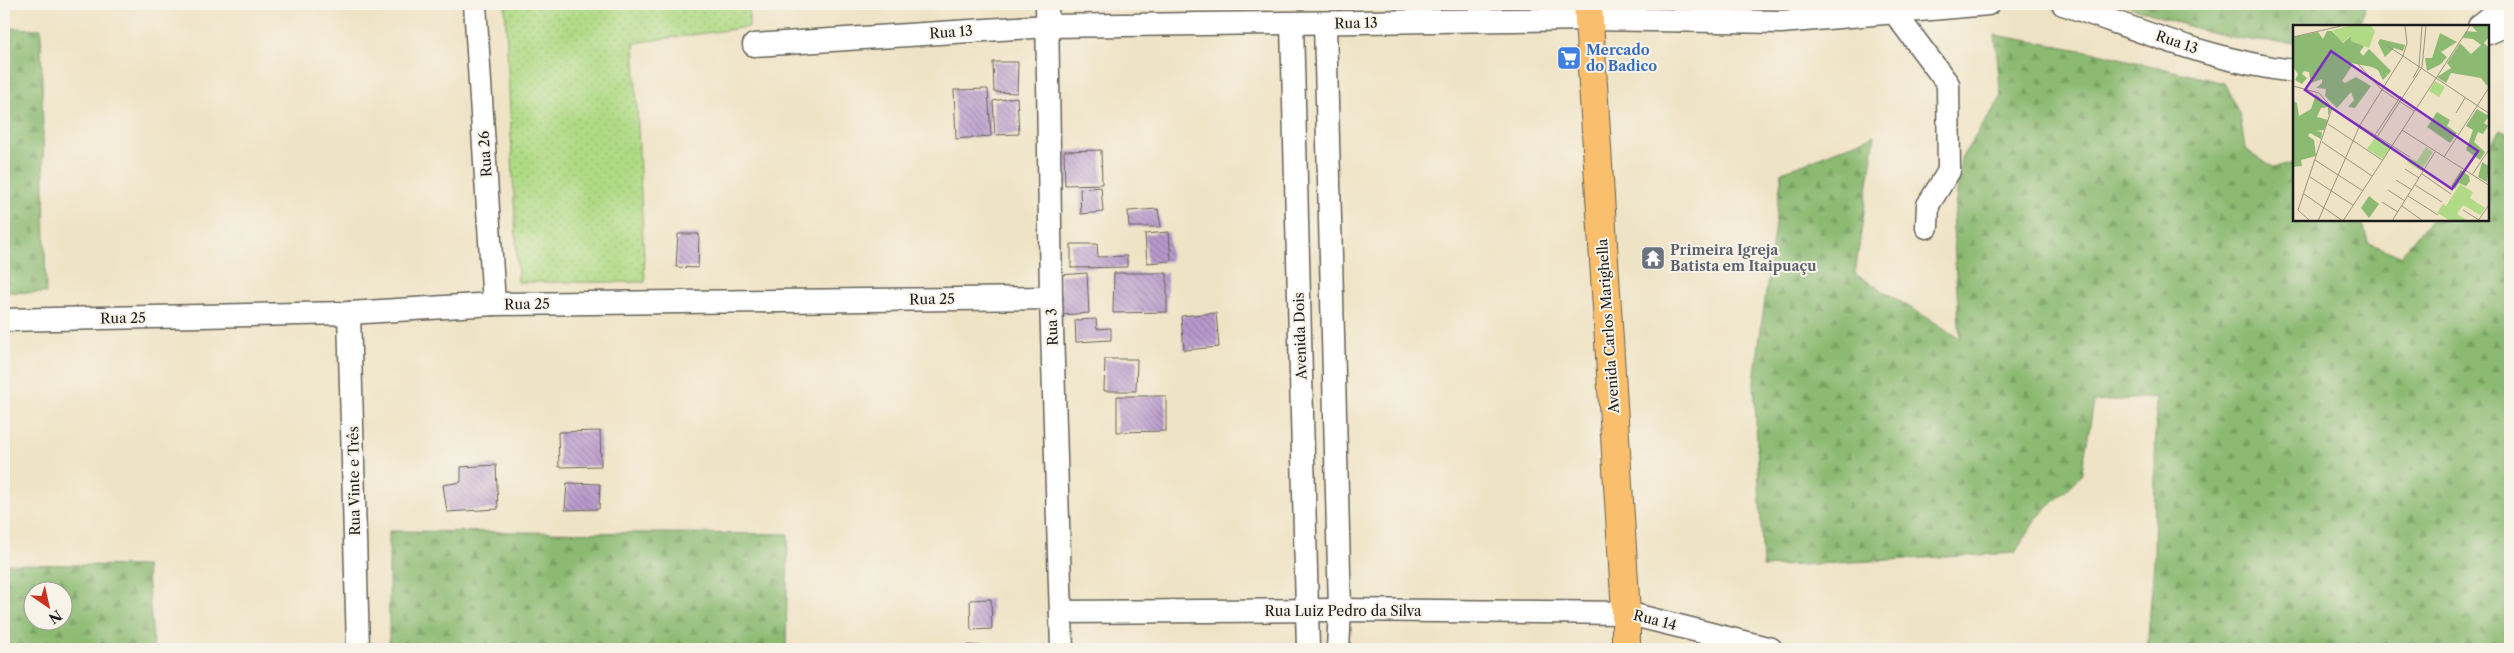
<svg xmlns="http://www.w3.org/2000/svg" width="2514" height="653" viewBox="0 0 2514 653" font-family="'Libre Caslon Text',serif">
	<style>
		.green { fill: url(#green-dots); stroke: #667b50 }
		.forest { fill: url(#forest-firs); stroke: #546b47; fill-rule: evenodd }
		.building { fill: url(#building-back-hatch) }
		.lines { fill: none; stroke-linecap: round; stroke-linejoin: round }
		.minor-casing { stroke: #666257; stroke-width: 25 }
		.major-casing { stroke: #666257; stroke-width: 30 }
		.minor { stroke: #fff; stroke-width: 22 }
		.major { stroke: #f9bf6d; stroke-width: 28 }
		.labels { text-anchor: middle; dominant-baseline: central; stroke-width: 4; stroke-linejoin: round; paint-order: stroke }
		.street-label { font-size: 14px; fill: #1c1c1c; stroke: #f7f3e8 }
		.shop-label { font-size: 14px; font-weight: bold; fill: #366cbe; stroke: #f7f3e8; text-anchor: start }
		.worship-label { font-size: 14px; font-weight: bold; fill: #5b616d; stroke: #f7f3e8; text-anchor: start }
		.inset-road { fill: none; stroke: #9b9381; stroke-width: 1 }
		.view { fill: #7b2cbf; fill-opacity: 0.15; stroke: #7b2cbf; stroke-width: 2.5 }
		.inset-edge { fill: none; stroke: #1c1c1c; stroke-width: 2.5 }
	</style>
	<defs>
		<pattern id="green-dots" width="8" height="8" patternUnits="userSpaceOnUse" patternTransform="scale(1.25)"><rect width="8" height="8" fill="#b0da85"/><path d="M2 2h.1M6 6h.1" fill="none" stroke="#97ba72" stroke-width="1.8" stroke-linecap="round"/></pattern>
		<pattern id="forest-firs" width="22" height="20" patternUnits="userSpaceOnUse" patternTransform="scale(1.25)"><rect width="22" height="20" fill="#8cba72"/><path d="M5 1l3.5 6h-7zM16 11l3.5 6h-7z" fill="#789f62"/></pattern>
		<pattern id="building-back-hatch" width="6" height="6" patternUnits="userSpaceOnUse" patternTransform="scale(1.25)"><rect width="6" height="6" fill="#b899cc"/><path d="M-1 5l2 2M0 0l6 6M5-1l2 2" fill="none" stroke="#957ca5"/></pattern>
	</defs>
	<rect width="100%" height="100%" fill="#f7f3e8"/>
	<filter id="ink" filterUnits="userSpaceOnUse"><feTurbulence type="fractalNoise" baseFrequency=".02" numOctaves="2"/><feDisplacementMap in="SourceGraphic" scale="10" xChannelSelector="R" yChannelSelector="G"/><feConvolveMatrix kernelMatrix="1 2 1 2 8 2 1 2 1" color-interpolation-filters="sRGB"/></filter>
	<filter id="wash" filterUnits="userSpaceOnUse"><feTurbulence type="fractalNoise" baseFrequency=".0096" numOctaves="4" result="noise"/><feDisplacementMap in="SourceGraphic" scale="20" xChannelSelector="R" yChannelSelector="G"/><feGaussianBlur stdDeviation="1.12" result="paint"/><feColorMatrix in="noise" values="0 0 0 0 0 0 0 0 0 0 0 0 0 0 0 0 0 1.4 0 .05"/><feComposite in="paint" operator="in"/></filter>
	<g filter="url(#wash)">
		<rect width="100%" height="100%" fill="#efe3c5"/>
		<polygon class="green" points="505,4 749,4 749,27 634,43 645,282 518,282"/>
		<g class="forest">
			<path d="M2123 4H2366L2359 26H2294V42C2234 45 2179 23 2123 4Z"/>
			<polygon points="4,28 41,29 46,293 4,292"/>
			<polygon points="1995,35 2098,53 2224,83 2240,115 2245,149 2274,168 2294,163 2294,220 2362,220 2368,242 2400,256 2430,220 2488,220 2488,148 2500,130 2510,135 2510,649 2147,649 2154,563 2156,397 2094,402 2081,476 2036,519 2015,553 1763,567 1754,381 1782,172 1875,135 1855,274 1960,338 1953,227 1961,158 2001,98"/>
			<polygon points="389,531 788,534 786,649 389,649"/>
			<path d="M4 564 146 566 154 649H4ZM62 590V620H32V590Z"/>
		</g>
		<g id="blocks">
			<g class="building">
				<polygon points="993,62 1018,62 1017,93 994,92"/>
				<polygon points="988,89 991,136 956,139 954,90"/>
				<polygon points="1017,97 1019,134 995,135 993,101"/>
				<polygon points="1101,150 1102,184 1065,185 1064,151"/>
				<polygon points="1101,187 1103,212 1081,214 1080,189"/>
				<polygon points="1158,209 1161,227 1129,227 1128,211"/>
				<polygon points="1169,232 1171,261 1147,263 1145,234"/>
				<polygon points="678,234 699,234 698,268 676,267"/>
				<polygon points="1071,244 1097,244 1098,257 1127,256 1127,267 1071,268"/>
				<polygon points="1087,273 1089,313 1062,315 1060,275"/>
				<polygon points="1114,273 1167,273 1167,312 1113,313"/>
				<polygon points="1216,313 1219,347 1184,350 1181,316"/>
				<polygon points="1096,319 1097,329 1111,328 1111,340 1076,342 1075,320"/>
				<polygon points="1105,359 1137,359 1136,391 1104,391"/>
				<polygon points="1117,396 1166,396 1166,431 1117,432"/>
				<polygon points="600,431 601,466 559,467 558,432"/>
				<polygon points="496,465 498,509 447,512 443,485 461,482 461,467"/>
				<polygon points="567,483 600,484 599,509 565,510"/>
				<polygon points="991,599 992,629 971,630 970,600"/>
				<polygon points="968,645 1006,647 1006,649 968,649"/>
			</g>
		</g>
	</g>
	<g filter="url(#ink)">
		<use href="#blocks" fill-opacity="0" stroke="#666257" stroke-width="1"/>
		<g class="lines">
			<defs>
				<g id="minor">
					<polyline points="475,4 494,304"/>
					<polyline points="1047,4 1051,298 1062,649"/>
					<path d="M2063 4C2138 29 2215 62 2294 71"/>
					<polyline points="1894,12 1948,84 1949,171 1928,205 1927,227"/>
					<polyline points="1292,24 1308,649"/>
					<polyline points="1325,24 1340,610 1338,649"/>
					<polyline points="2479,26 2507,4"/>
					<polyline points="2488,33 2510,24"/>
					<polyline points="754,45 1047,26 1590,19 1781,22 1988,4"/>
					<polyline points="349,313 358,649"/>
					<polyline points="4,320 349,313 494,304 1051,298"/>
					<polyline points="1061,612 1340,610 1626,613 1771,649"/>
				</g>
				<polyline id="major" points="1588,4 1626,613 1626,649"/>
			</defs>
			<use href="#minor" class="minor-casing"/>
			<use href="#major" class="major-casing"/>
			<use href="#minor" class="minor"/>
			<use href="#major" class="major"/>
		</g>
	</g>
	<defs>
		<symbol id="supermarket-square" viewBox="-11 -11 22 22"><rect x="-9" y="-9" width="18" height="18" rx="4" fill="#3f7fe0" stroke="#f7f3e8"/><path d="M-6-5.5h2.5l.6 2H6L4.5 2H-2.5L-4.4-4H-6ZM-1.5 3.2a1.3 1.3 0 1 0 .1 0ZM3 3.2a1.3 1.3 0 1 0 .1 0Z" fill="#fff"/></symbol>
		<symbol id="temple-square" viewBox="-11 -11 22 22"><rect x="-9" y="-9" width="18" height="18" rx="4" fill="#6b7280" stroke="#f7f3e8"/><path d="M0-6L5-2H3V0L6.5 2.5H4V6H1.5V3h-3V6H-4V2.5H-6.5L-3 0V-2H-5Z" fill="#fff"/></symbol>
	</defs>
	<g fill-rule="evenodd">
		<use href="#supermarket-square" x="1555" y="44" width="28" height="28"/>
		<use href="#temple-square" x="1639" y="244" width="28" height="28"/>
	</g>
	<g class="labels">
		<g class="street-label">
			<text transform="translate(1356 23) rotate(-1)">Rua 13</text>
			<text transform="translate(951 32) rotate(-4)">Rua 13</text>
			<text transform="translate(2177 42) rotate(19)">Rua 13</text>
			<text transform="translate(485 154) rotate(-94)">Rua 26</text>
			<text transform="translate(932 299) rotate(-1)">Rua 25</text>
			<text transform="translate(527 304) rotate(-1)">Rua 25</text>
			<text transform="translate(123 318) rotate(-1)">Rua 25</text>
			<text transform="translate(1608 326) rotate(-94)">Avenida Carlos Marighella</text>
			<text transform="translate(1052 327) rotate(-92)">Rua 3</text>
			<text transform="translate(1300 336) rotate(-92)">Avenida Dois</text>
			<text transform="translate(354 481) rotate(-91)">Rua Vinte e Três</text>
			<text x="1343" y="611">Rua Luiz Pedro da Silva</text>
			<text transform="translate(1655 620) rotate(14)">Rua 14</text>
		</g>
		<g class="shop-label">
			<text x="1586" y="50">Mercado<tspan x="1586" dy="16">do Badico</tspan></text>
		</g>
		<g class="worship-label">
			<text x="1670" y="250">Primeira Igreja<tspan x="1670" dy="16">Batista em Itaipuaçu</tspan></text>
		</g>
	</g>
	<g transform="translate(2293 25)">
		<rect width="196" height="196" fill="#efe3c5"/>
		<path d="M56 1H78L82 6 76 23 58 16V10L50 17 45 13 40 5ZM142 56 152 62 146 72 136 66ZM133 122 140 127 128 146 114 137 116 133 124 136ZM167 159 180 167 177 173 192 183 187 190 170 180 164 189 175 196H158L144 188 150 179 153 181Z" fill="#b0da85"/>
		<path d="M179 1H196V12L191 18 196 23V58L194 61 188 53 158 48 153 58 144 52 158 43 154 38 167 18 178 29 188 20 180 14 170 13 173 6 184 7ZM34 6H39L50 18 58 11V16L71 21 67 27 70 31 76 24 98 46 90 55 85 45 79 42 58 38 59 41 49 56 52 58 63 52 78 61 62 83 55 82 61 75 58 67 44 83 32 71 33 64 23 63 29 58V54L18 58 16 47 11 46 9 49 14 53 9 59 2 55 5 49 0 42V12L25 7 30 14ZM147 8 164 17 148 27 154 32 148 39 134 46 132 33H139ZM87 14 112 20 110 26 101 23 92 32 85 18ZM23 69 38 84 35 91V82L28 83 24 92 35 95 31 105 23 106 29 107 28 114 17 108 15 111 21 115 23 131 8 135 9 141 0 142V76L4 78 6 91 18 84ZM184 84 196 91 191 98 195 101 190 109 185 107 181 117 192 127 187 135 173 125 180 105 173 101ZM144 87 157 95 154 101 164 108 157 118 134 102ZM189 137 196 141 194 157 185 152ZM168 145 176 151 177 156 173 161 166 158 162 164 158 161ZM76 171 86 179 76 193 68 183Z" fill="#8cba72"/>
		<path d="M82 113 97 123 90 134 74 124Z" fill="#b0da85"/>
		<path class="inset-road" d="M0 12 48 1M93 20 110 31M110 31 197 89M64 38 88 64 121 86M120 53 126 42 129 1M0 61 26 68 39 83 117 132M163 88 172 73M35 99 89 135M109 105 197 161M82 110 108 71M84 112 129 42 133 1M29 117 79 151M151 132 197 61M22 135 70 166M112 144 126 153M129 149 158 169M179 150 197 123M17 152 60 180M103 155 119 165M122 160 149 177M95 165 112 176M11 169 50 196M115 171 145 190M89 177 105 187M109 181 130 196M170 185 186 195M17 196 5 185 39 83M25 196 67 100 110 31 114 18 112 1M50 196 177 1M99 196 142 127M185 196 197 178"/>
		<path class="view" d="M38 26 185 126 159 164 12 65Z"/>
		<rect width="196" height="196" class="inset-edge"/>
	</g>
	<rect width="2514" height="653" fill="none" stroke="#f7f3e8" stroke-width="20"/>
	<g transform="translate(48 606) rotate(146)"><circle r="24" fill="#f7f3e8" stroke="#9f9d96"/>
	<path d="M0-4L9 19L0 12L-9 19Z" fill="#c8321e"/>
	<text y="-8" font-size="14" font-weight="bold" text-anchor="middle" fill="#1c1c1c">N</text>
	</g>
</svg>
